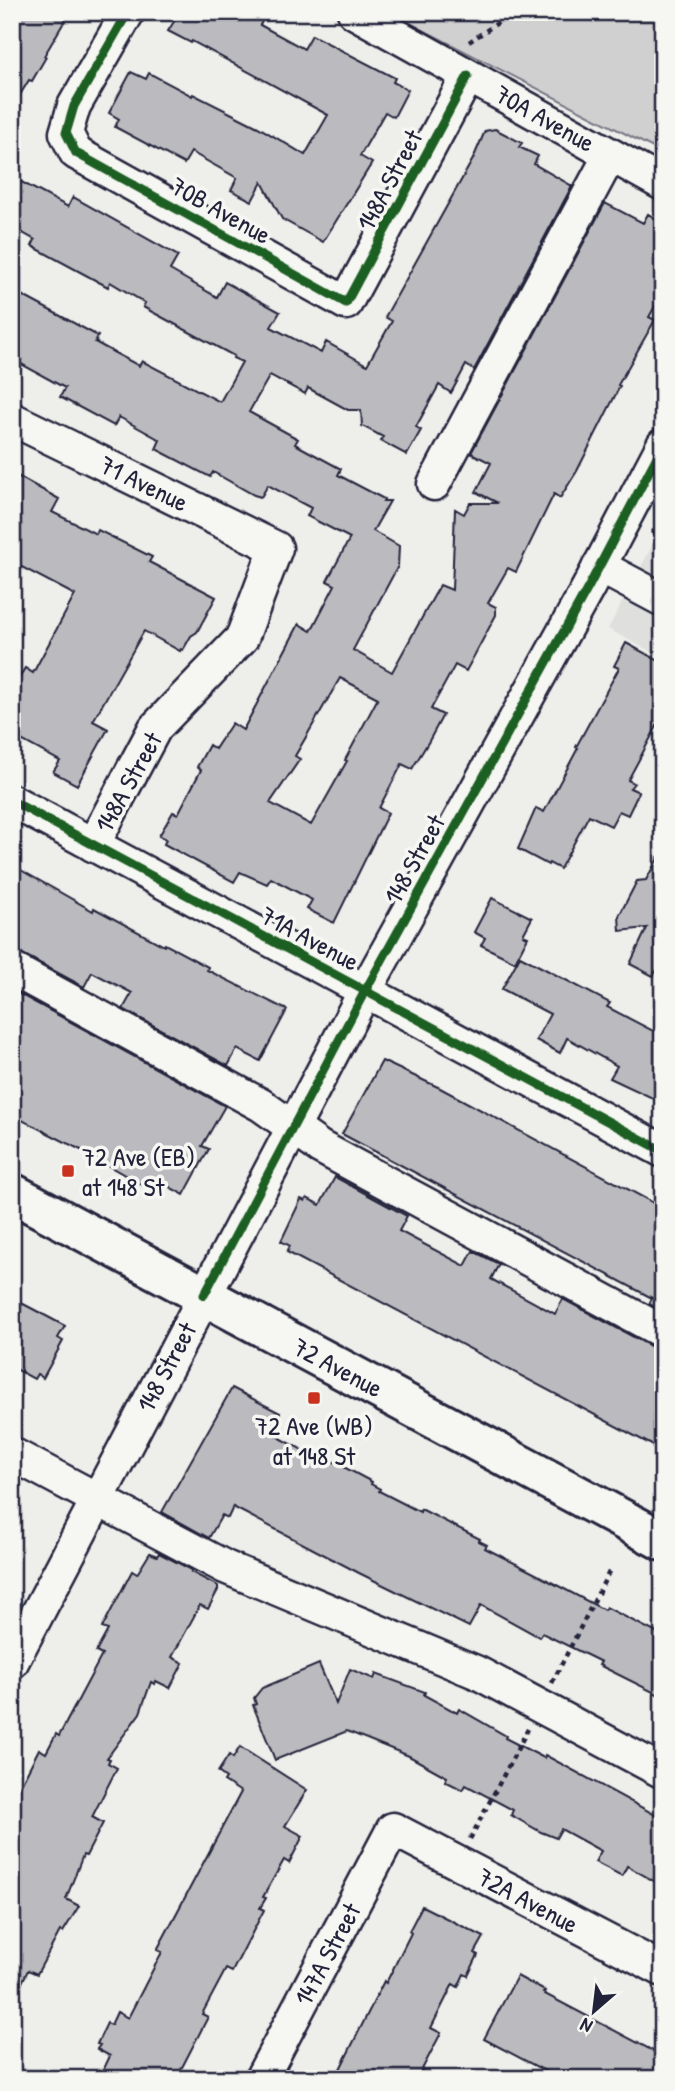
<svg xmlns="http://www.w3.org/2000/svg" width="675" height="2091" viewBox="0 0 675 2091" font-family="'Patrick Hand',sans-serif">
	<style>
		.built { fill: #dfdfde }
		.green { fill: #d0d0d1; stroke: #797986; stroke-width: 2 }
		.building { fill: #bbbbbf; stroke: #22223b; stroke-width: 2; fill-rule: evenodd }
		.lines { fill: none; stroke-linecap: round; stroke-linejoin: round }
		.minor-casing { stroke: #22223b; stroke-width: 37 }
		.major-casing { stroke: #22223b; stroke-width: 44 }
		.path { stroke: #22223b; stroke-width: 4.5; stroke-dasharray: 5 5; stroke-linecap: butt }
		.minor { stroke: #f6f6f2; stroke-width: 32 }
		.major { stroke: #f6f6f2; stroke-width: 38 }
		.cycleway-casing { stroke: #f6f6f2; stroke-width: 13 }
		.cycleway { stroke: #1b5e20; stroke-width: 9 }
		.poi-dot { fill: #c8321e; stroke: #f6f6f2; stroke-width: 2.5 }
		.labels { text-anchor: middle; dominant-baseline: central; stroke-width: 7; stroke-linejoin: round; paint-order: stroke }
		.street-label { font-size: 26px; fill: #22223b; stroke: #f6f6f2 }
		.poi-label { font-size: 26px; fill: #22223b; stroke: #f6f6f2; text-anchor: start }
	</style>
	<rect width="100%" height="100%" fill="#eeeeeb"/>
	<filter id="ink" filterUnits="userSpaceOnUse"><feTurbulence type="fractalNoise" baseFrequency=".0143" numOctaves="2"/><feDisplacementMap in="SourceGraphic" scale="14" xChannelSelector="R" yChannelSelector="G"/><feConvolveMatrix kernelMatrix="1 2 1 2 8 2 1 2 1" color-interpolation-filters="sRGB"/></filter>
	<g filter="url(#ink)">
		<polygon class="built" points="663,525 663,658 608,629"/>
		<polygon class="green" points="388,12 663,12 663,153"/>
		<g class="building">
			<polygon points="12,12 70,12 44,56 46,57 32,81 29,80 12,108"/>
			<polygon points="180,12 267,12 260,25 304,49 312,35 395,78 393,82 408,90 394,117 385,112 360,156 372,163 323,242 282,219 262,182 252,201 231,190 237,178 191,152 184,164 115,127 119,119 109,113 131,72 146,79 149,73 192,96 193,94 258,127 305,155 328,115 192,41 191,43 168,31"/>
			<path d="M495 129 522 143 519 147 538 156 534 164 572 186 474 370 466 365 451 393 439 385 416 427 421 430 407 455 381 441 383 437 362 426 361 410H348L308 388 305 394 270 375 249 412 298 439 295 444 341 469 338 475 384 499 383 501H390L373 531 399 546 398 566 353 650 392 672 440 585 452 590 455 509 464 514 470 503H498L476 492 491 463 471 453 605 203 643 223 648 214 663 223V292L649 317 655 320 618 385 620 386 577 471 560 498 554 494 516 572 508 568 488 603 496 607V615L466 671 455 665 431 709 443 715 429 741 412 769 402 764 379 808 388 813 334 923 307 909 312 900 271 878 267 884 240 872 234 882 164 844 166 839 159 836 173 812 178 814 201 770 197 767 209 745 215 749 232 723 243 730 299 624 311 631 335 585 327 581 350 538 307 516 311 508 268 485 261 497 254 495 213 472 210 477 156 449 160 440 119 417 114 426 60 397 65 388 12 359V290L98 336 95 342 115 353 139 366 142 361 220 402 242 362 233 358 234 356 143 307 145 303 110 282 108 287 32 246 35 240 12 227V177L68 207 73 197 178 256 170 270 217 297 225 282 280 312 271 327 321 353 326 342 367 365 392 321 385 317 473 159 485 131ZM340 678 378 698 345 760 347 761 311 825 270 803 300 759 295 756Z"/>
			<polygon points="12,473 59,499 52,512 96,534 98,530 152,557 149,562 216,597 197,632 191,636 183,650 181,649 180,651 144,631 93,721 108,729 77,785 53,772 60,761 12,735 12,689 25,668 33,673 75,595 12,562"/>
			<polygon points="626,643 663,663 663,715 628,780 634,783 630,788 639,792 628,815 619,811 611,826 589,815 560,869 549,863 548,865 518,849 536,808 544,812 578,748 576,747 619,668 614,666"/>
			<polygon points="663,849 663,961 653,976 630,964 647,928 620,931 619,916 637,881 646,880"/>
			<polygon points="12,865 93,911 94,908 164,946 165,944 208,967 207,970 287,1010 260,1061 237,1049 228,1066 123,1009 132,993 92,972 84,987 21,953 12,951"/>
			<polygon points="492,898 532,918 523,935 528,937 515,962 481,945 485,938 474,932"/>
			<polygon points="520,956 610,1003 607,1007 663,1036 663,1103 610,1078 617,1066 567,1038 560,1053 536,1040 550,1014 502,989"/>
			<polygon points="12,990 225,1106 202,1146 209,1149 184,1195 155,1179 149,1189 81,1150 12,1115"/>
			<polygon points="382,1061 440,1088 663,1208 663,1311 649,1304 652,1298 342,1134"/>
			<polygon points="335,1177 407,1216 399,1231 465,1266 473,1251 499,1264 491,1279 555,1314 563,1299 654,1348 663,1350 663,1451 287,1252 290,1246 281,1241 301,1199 305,1201 307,1198 320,1205"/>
			<polygon points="12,1298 65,1326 58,1338 63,1341 43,1378 37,1374 34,1379 12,1367"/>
			<polygon points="232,1388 280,1413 269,1432 310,1454 312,1450 372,1482 371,1484 380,1489 379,1491 420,1512 421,1509 480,1539 479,1541 487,1545 485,1548 532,1572 604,1610 606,1607 663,1636 663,1697 599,1665 601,1662 542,1633 539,1637 481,1605 469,1627 359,1573 233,1507 228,1518 222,1515 209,1538 162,1512"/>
			<polygon points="150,1553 157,1556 159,1553 192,1570 191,1572 218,1586 218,1590 208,1609 200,1605 172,1657 183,1663 170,1688 156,1681 155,1684 151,1682 140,1713 107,1758 110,1759 108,1763 117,1768 92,1817 103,1823 86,1856 83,1855 66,1899 79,1906 63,1932 60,1931 37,1974 28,1970 12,2003 12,1802 39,1749 46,1753 56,1734 59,1736 102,1655 96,1652 108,1630 102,1628 132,1571 137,1574"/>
			<polygon points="319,1664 336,1704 350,1669 374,1679 376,1674 425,1692 424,1695 457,1713 459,1709 506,1736 505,1738 544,1758 545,1755 663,1819 663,1886 627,1866 622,1876 595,1862 601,1851 561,1829 556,1838 541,1832 511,1815 513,1810 466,1785 463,1790 445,1781 447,1777 409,1756 347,1731 275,1760 253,1705 256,1704 254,1698 262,1688"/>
			<polygon points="240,1747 307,1790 285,1826 303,1836 289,1863 284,1860 263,1897 266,1898 260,1908 264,1910 232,1972 226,1969 202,2014 208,2017 176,2079 99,2079 110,2056 97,2049 100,2045 97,2044 107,2023 111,2025 117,2012 128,2018 162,1952 157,1950 241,1792 224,1781 226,1778 218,1772 229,1755 233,1758"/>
			<polygon points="422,1906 484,1937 475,1953 478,1955 468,1976 464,1974 458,1987 453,1984 431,2028 441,2033 417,2079 335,2079 384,1981 386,1983 411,1933 409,1931"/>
			<polygon points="517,1976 545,1991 543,1993 663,2056 663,2079 560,2079 484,2039"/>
		</g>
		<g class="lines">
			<defs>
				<g id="minor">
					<polyline points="128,12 74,106 66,133 76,153 346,303 468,76"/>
					<polyline points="354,12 663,184"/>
					<polyline points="12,419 276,548 242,638 155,728 93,845"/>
					<polyline points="434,484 610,155"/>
					<polyline points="599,566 663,600"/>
					<polyline points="12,801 663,1151"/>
					<polyline points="12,969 261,1105 320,1147 663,1332"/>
					<polyline points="12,1454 225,1567 478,1673 663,1772"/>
					<polyline points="12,1662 365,991 589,586 663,445"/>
					<polyline points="261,2079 393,1829 663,1970"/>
				</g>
				<polyline id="major" points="12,1193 663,1541"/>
			</defs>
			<use href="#minor" class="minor-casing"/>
			<use href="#major" class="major-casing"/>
			<g class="path">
				<polyline points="469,42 514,12"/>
				<polyline points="651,531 663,538"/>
				<polyline points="552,1683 611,1568"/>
				<polyline points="470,1839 528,1729"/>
			</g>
			<use href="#minor" class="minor"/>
			<use href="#major" class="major"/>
			<defs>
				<g id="cycleway">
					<polyline points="128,12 74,106 66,133 76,153 346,303 468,76"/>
					<polyline points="12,801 663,1151"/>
					<polyline points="204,1295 365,991 589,586 663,445"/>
				</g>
			</defs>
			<use href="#cycleway" class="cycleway-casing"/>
			<use href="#cycleway" class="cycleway"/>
		</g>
	</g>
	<g class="poi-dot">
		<rect x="61" y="1164" width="14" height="14" rx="3.5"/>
		<rect x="307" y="1391" width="14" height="14" rx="3.5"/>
	</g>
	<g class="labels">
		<g class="street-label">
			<text transform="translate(545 118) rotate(29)">70A Avenue</text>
			<text transform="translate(389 180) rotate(-62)">148A Street</text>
			<text transform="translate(221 210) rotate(29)">70B Avenue</text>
			<text transform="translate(144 483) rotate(26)">71 Avenue</text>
			<text transform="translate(128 782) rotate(-61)">148A Street</text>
			<text transform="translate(414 859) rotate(-61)">148 Street</text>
			<text transform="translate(310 938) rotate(28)">71A Avenue</text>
			<text transform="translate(166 1367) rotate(-62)">148 Street</text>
			<text transform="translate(338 1367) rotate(28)">72 Avenue</text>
			<text transform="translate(528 1900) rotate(28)">72A Avenue</text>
			<text transform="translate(327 1954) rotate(-62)">147A Street</text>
		</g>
		<g class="poi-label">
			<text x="82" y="1156">72 Ave (EB)<tspan x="82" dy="30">at 148 St</tspan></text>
			<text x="314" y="1425" text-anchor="middle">72 Ave (WB)<tspan x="314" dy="30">at 148 St</tspan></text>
		</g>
	</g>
	<rect width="675" height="2091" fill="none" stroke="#f6f6f2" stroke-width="42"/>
	<rect x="21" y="21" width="633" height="2049" fill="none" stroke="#22223b" stroke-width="2.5" filter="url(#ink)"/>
	<g transform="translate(594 2011) rotate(208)" stroke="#f6f6f2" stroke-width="5" paint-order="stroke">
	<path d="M0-5L12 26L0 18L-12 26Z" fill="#22223b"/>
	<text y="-10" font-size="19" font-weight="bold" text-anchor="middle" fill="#22223b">N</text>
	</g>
</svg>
